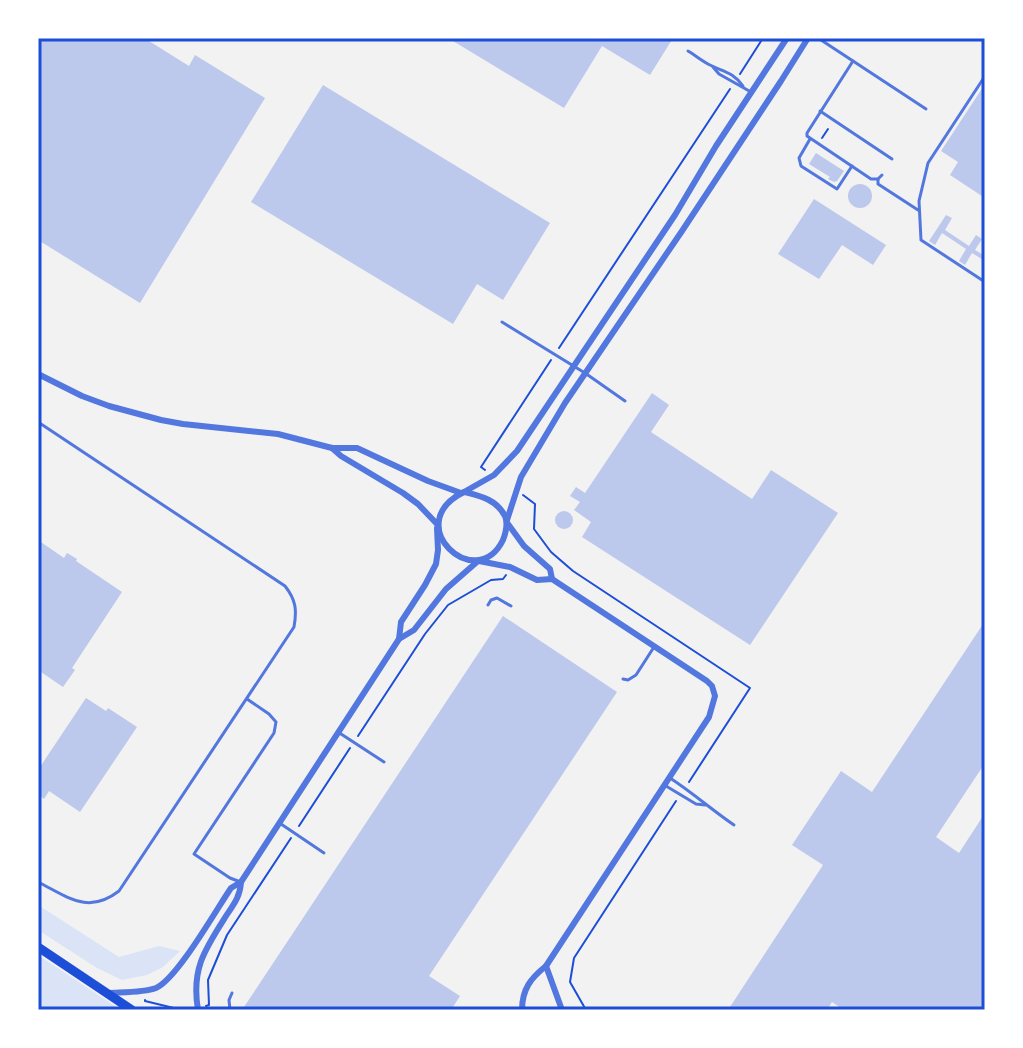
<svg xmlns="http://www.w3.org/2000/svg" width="1023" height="1048" viewBox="0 0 1023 1048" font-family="Overpass,sans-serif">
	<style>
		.green { fill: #dbe4f7 }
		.building { fill: #bdc9ec }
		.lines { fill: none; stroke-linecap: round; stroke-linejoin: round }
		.path { stroke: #1d4ed8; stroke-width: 2 }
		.service { stroke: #5277de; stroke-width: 3 }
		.minor { stroke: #5277de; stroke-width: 6 }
		.primary { stroke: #1d4ed8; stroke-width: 9 }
		.neatline { fill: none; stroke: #1d4ed8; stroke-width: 3 }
	</style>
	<rect width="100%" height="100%" fill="#f2f2f2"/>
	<g class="green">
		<polygon points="38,905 119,957 159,946 180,951 163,967 147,975 122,980 97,968 38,930"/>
		<polygon points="38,955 121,1010 38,1010"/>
	</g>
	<g class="building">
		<polygon points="38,38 151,38 149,41 189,66 195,55 265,98 140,303 38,240"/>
		<polygon points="448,38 673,38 650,75 602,46 564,108"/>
		<polygon points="985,84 985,198 950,175 958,162 941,151"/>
		<polygon points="323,85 550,223 503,300 477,284 453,324 251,202"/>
		<polygon points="816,153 844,171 837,181 834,182 828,179 830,177 809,164"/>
		<circle cx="860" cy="196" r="12"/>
		<polygon points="814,199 886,245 873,265 842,245 819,279 778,254"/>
		<polygon points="946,215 952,218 945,230 969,246 976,235 982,239 975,250 985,256 985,261 972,253 965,265 959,261 966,249 942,233 935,245 929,241"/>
		<polygon points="652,393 669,405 651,432 752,499 771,470 838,513 750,645 582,537 591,522 574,510 580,502 570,496 576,487 585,493"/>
		<circle cx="564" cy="520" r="9"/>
		<polygon points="38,540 64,558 67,553 77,559 76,561 122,592 72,668 75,670 63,687 38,670"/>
		<polygon points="503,616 617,692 429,976 460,996 451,1010 248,1010 244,1007"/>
		<polygon points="985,621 985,763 936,837 959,853 985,813 985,1010 844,1010 832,1002 827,1010 728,1010 823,865 792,845 841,771 872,792"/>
		<polygon points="86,698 106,711 108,708 137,727 80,812 49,791 44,799 38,794 38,770"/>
	</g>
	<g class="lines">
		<g class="path">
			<polyline points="984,38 985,39"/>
			<polyline points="740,74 763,38"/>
			<polyline points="822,138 828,129"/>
			<polyline points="559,348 730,89"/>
			<polyline points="485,470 481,467 551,360"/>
			<polyline points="523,495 535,504 534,529 551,552 573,571 750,688 689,782"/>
			<polyline points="358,736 425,634 448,605 491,580 503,579 506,575"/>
			<polyline points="299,826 350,748"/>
			<polyline points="145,1000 145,1001 182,1010"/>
			<polyline points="206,1006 209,1005 208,980 227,935 291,838"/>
			<polyline points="586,1010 570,982 574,958 676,801"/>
		</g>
		<g class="service">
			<polyline points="818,38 926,109"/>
			<path d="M688 51C695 55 702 61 710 65 724 72 733 72 743 86"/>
			<polyline points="853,61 807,133 807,136 871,179 878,179 882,175"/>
			<polyline points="713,67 719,74 751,92"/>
			<polyline points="985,76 928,163 919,201 921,240 985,282"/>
			<polyline points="820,111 892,159"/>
			<polyline points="810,139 799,158 801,166 837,189 852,166"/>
			<polyline points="878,179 878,184 918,210"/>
			<polyline points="502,322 585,373 625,401"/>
			<path d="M38 422 285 586C296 600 297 610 294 627L119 891C88 915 68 897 38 882"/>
			<polyline points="488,605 491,600 497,598 511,606"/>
			<polyline points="623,679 628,680 636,675 654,647"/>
			<polyline points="338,732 384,762"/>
			<path d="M670 778C693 793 712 810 734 825"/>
			<polyline points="666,786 696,804 705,805"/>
			<polyline points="281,824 324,853"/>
			<polyline points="238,881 230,878 194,854 274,733 276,722 269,714 247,699"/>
			<polyline points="230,1010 229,1000 232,993"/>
		</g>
		<g class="minor">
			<polyline points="38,374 82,396 109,406 161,420 183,424 278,434 332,448 357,448 428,481 461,493"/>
			<polyline points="332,448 341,456 403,493 418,504 437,524"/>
			<polyline points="464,492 494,475 517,451 675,215 716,146 787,38"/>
			<path d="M464 492C480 496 496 499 505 516 508 523 506 532 503 540 476 595 399 524 464 492Z"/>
			<polyline points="507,520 521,477 565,403 682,231 781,81 808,38"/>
			<polyline points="508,524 524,546 550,569 552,579"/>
			<path d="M479 561 510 567 537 580 552 579 707 681 712 686 715 696 709 717 546 966C531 978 522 989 522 1010"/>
			<polyline points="399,639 414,630 446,589 478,561"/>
			<polyline points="546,966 562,1010"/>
			<path d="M107 993C121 992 143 993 156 988 177 979 216 910 231 888L241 882"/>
			<path d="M198 1010C191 969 205 949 226 916 234 904 240 897 241 882L399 639 401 622 425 585 436 564 438 550 437 528"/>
		</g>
		<polyline class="primary" points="38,947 132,1010"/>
	</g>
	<rect width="1023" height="1048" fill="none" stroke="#ffffff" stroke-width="80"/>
	<rect x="40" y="40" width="943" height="968" class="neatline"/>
</svg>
